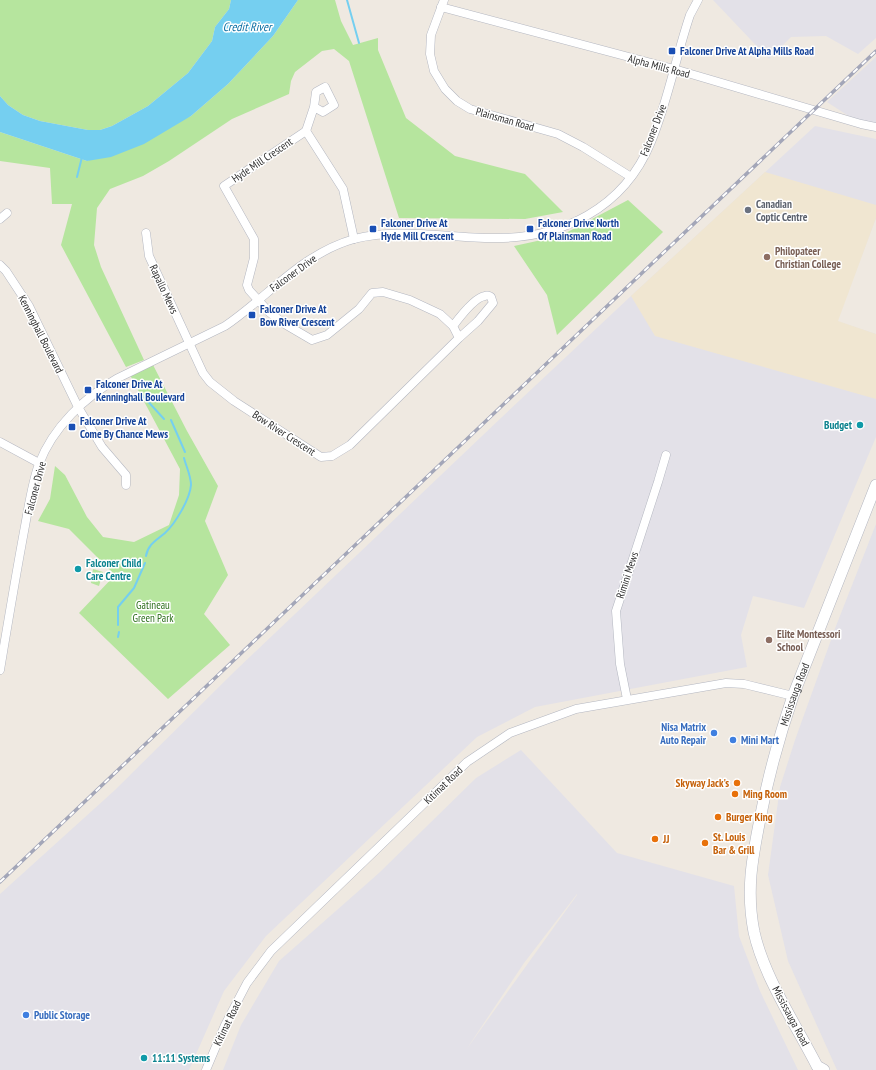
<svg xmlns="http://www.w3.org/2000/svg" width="876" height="1070" viewBox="0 0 876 1070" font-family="'PT Sans Narrow',sans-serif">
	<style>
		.industrial { fill: #e3e1e8; fill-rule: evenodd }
		.education { fill: #f0e6d1 }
		.green { fill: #b6e59e }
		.water { fill: #75cff0 }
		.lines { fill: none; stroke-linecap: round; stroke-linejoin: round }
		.stream { stroke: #75cff0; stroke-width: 2 }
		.minor-casing { stroke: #b4b7c1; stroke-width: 9 }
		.secondary-casing { stroke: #b4b7c1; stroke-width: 12 }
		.minor { stroke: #fff; stroke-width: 8 }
		.secondary { stroke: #fff; stroke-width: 11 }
		.rail-casing { stroke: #a3a6b8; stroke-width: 3.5 }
		.rail { stroke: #fff; stroke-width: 2; stroke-dasharray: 6; stroke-linecap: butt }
		.transit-dot { fill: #1a4fb4; stroke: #fff; stroke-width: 1.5 }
		.worship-dot { fill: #6b7280; stroke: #fff; stroke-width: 1.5 }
		.education-dot { fill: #8d6e63; stroke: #fff; stroke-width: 1.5 }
		.culture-dot { fill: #0f9aa8; stroke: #fff; stroke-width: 1.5 }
		.shop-dot { fill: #3f7fe0; stroke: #fff; stroke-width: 1.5 }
		.food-dot { fill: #e8710a; stroke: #fff; stroke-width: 1.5 }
		.labels { text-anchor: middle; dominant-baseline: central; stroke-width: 3; stroke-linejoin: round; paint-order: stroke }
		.transit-label { font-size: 11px; font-weight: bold; fill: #164399; stroke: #fff; text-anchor: start }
		.street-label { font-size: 11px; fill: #2e2e2e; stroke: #fff }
		.worship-label { font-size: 11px; font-weight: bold; fill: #5b616d; stroke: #fff; text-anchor: start }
		.education-label { font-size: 11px; font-weight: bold; fill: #785e54; stroke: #fff; text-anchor: start }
		.culture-label { font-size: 11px; font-weight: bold; fill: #0d838f; stroke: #fff; text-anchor: start }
		.park-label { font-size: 11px; fill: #2c6e1b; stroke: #fff }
		.shop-label { font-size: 11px; font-weight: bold; fill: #366cbe; stroke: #fff; text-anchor: start }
		.food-label { font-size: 11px; font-weight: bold; fill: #c56008; stroke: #fff; text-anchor: start }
		.water-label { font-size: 12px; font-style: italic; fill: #0d6fa3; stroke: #fff }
	</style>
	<rect width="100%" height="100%" fill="#efe9e1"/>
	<g class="industrial">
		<polygon points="713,0 876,0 876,38 858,54 826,36 791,37 769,59"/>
		<polygon points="876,57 876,127 861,124 827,102"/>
		<polygon points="815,126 876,139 876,218 837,321 876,334 876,437 804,608 753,596 741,635 747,667 535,707 477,737 266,936 224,991 189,1070 0,1070 0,894 115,790 235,671 502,417 631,296"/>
		<polygon points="876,524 876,1070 837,1070 788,961 768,875 780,787 795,740 836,626"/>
		<path d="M521 750 617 853 734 886 739 936 760 991 798 1070H223L241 1025 279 961 379 873 476 778ZM577 894V895L466 1050 524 963Z"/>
	</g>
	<polygon class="education" points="765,172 876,205 876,218 838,321 876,334 876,399 655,336 631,296"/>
	<g class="green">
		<polygon points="0,0 231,0 229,9 215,27 212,41 188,73 148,106 112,126 100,130 88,130 40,121 23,115 8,105 0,96"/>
		<polygon points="298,0 335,0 341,21 353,45 378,38 378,50 406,118 455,156 525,174 563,212 525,219 399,218 349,61 334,49 322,51 295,72 291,81 289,94 232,119 169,161 143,176 110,189 97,208 94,245 101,267 144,360 126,367 61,245 72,204 52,204 50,168 0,161 0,132 87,161 191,116 228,84 273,36"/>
		<polygon points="628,200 663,232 557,335 547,295 514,246 560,236"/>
		<polygon points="152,363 187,431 218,486 205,521 228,575 204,614 230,645 168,699 79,613 115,575 69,529 38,521 50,499 55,466 65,475 87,517 103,537 134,542 169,525 179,495 180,469 130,375"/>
		<polygon points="93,569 103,572 99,586 91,583"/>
	</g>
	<polygon class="water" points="231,0 298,0 273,36 228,84 191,116 144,144 111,157 87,161 0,132 0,96 8,105 23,115 40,121 88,130 100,130 112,126 148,106 188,73 212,41 215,27 229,9"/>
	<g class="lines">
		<g class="stream">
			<polyline points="347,0 359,43"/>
			<polyline points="77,177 82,157"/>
			<polyline points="143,396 164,419"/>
			<polyline points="171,420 185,452"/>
			<path d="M146 556C148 544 157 540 165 533 175 524 190 499 191 485 191 476 186 466 184 458"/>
			<polyline points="118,625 118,607 134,588 145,563"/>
			<polyline points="118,637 119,632"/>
		</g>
		<defs>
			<g id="minor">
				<polyline points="444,0 431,35 430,54 434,71 445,89 457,101 470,109 558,134 583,147 631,177"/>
				<polyline points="441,7 674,69 861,124 876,127"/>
				<polyline points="306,131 314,107 316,92 325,87 334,105 323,112 314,107"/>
				<polyline points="0,219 7,213"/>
				<path d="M146 233 149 256 203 373 210 382 234 401 321 457 332 456 350 445 459 338 478 321 493 303 491 297C490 296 487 295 485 296 475 297 459 318 453 326L459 338"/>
				<polyline points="354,239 343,189 306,131 224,186 254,239 254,258 247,285 249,290 269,312 283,323 312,340 327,335 359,309 372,293 383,292 410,300 440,314 453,326"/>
				<polyline points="0,265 6,271 29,306 78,407 102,447 126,475 126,485"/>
				<polyline points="0,442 39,463"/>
				<path d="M0 670C8 622 16 574 25 526 29 505 32 483 39 464 53 427 85 397 118 378L225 326C268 297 301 254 354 239 399 227 447 238 493 238 562 239 624 208 651 142 668 101 676 56 690 15L698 0"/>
				<polyline points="627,699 620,664 616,611 658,482 666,455"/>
				<polyline points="206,1070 225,1025 247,983 271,951 467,762 510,733 576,709 726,683 744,684 793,696"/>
			</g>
			<g id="secondary">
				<path id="s1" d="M824 1070 817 1066C796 1025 764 977 754 932 746 891 752 859 760 819 768 777 779 737 793 696L876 485"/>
			</g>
		</defs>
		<use href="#minor" class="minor-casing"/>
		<use href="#secondary" class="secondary-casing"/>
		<use href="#minor" class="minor"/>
		<use href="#secondary" class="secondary"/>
		<defs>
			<polyline id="rail" points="0,882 876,51"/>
		</defs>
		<use href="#rail" class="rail-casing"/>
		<use href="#rail" class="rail"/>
	</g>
	<g class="transit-dot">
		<rect x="668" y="47" width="8" height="8" rx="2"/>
		<rect x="369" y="225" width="8" height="8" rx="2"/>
		<rect x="526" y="225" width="8" height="8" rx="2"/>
		<rect x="248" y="311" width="8" height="8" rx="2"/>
		<rect x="84" y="386" width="8" height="8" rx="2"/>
		<rect x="68" y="423" width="8" height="8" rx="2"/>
	</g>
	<circle class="worship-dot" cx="748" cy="210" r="4"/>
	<g class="education-dot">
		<circle cx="767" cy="257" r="4"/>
		<circle cx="769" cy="640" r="4"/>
	</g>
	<g class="culture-dot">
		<circle cx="860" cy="425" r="4"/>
		<circle cx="78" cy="569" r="4"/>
		<circle cx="144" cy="1058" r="4"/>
	</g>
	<g class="shop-dot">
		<circle cx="714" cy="733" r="4"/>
		<circle cx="733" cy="740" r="4"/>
		<circle cx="26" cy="1015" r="4"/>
	</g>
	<g class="food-dot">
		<circle cx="737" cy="783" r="4"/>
		<circle cx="735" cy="794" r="4"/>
		<circle cx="718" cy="817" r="4"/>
		<circle cx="655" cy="839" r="4"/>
		<circle cx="705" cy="843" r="4"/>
	</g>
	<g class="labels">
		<g class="transit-label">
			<text x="680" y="51">Falconer Drive At Alpha Mills Road</text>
			<text x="381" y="223">Falconer Drive At<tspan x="381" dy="13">Hyde Mill Crescent</tspan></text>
			<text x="538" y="223">Falconer Drive North<tspan x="538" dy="13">Of Plainsman Road</tspan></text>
			<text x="260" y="309">Falconer Drive At<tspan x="260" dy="13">Bow River Crescent</tspan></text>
			<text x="96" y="384">Falconer Drive At<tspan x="96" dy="13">Kenninghall Boulevard</tspan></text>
			<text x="80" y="421">Falconer Drive At<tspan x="80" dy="13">Come By Chance Mews</tspan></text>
		</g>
		<g class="street-label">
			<text transform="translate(659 66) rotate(15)">Alpha Mills Road</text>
			<text transform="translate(505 119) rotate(16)">Plainsman Road</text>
			<text transform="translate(653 130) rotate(-69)">Falconer Drive</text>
			<text transform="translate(262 160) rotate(-34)">Hyde Mill Crescent</text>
			<text transform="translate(293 273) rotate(-36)">Falconer Drive</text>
			<text transform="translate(164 289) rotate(65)">Rapallo Mews</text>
			<text transform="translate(41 334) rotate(63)">Kenninghall Boulevard</text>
			<text transform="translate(284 433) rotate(33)">Bow River Crescent</text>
			<text transform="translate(35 488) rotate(-75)">Falconer Drive</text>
			<text transform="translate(627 575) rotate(-72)">Rimini Mews</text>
			<text stroke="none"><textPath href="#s1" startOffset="400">Mississauga Road</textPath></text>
			<text transform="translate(443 785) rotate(-44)">Kitimat Road</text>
			<text transform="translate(791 1016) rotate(62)">Mississauga Road</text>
			<text transform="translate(227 1023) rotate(-64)">Kitimat Road</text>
		</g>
		<g class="worship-label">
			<text x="756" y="204">Canadian<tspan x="756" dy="13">Coptic Centre</tspan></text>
		</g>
		<g class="education-label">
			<text x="775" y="251">Philopateer<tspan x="775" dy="13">Christian College</tspan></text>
			<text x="777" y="634">Elite Montessori<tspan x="777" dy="13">School</tspan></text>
		</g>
		<g class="culture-label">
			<text x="852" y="425" text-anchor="end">Budget</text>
			<text x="86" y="563">Falconer Child<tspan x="86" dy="13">Care Centre</tspan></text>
			<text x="152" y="1058">11:11 Systems</text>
		</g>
		<g class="park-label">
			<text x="153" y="605">Gatineau<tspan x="153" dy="13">Green Park</tspan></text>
		</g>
		<g class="shop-label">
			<text x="706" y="727" text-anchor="end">Nisa Matrix<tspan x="706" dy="13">Auto Repair</tspan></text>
			<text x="741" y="740">Mini Mart</text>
			<text x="34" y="1015">Public Storage</text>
		</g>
		<g class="food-label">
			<text x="729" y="783" text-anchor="end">Skyway Jack's</text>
			<text x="743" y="794">Ming Room</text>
			<text x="726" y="817">Burger King</text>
			<text x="713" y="837">St. Louis<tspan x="713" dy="13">Bar &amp; Grill</tspan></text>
			<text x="663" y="839">JJ</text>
		</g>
		<g class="water-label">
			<text x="247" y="26">Credit River</text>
		</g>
	</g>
</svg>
